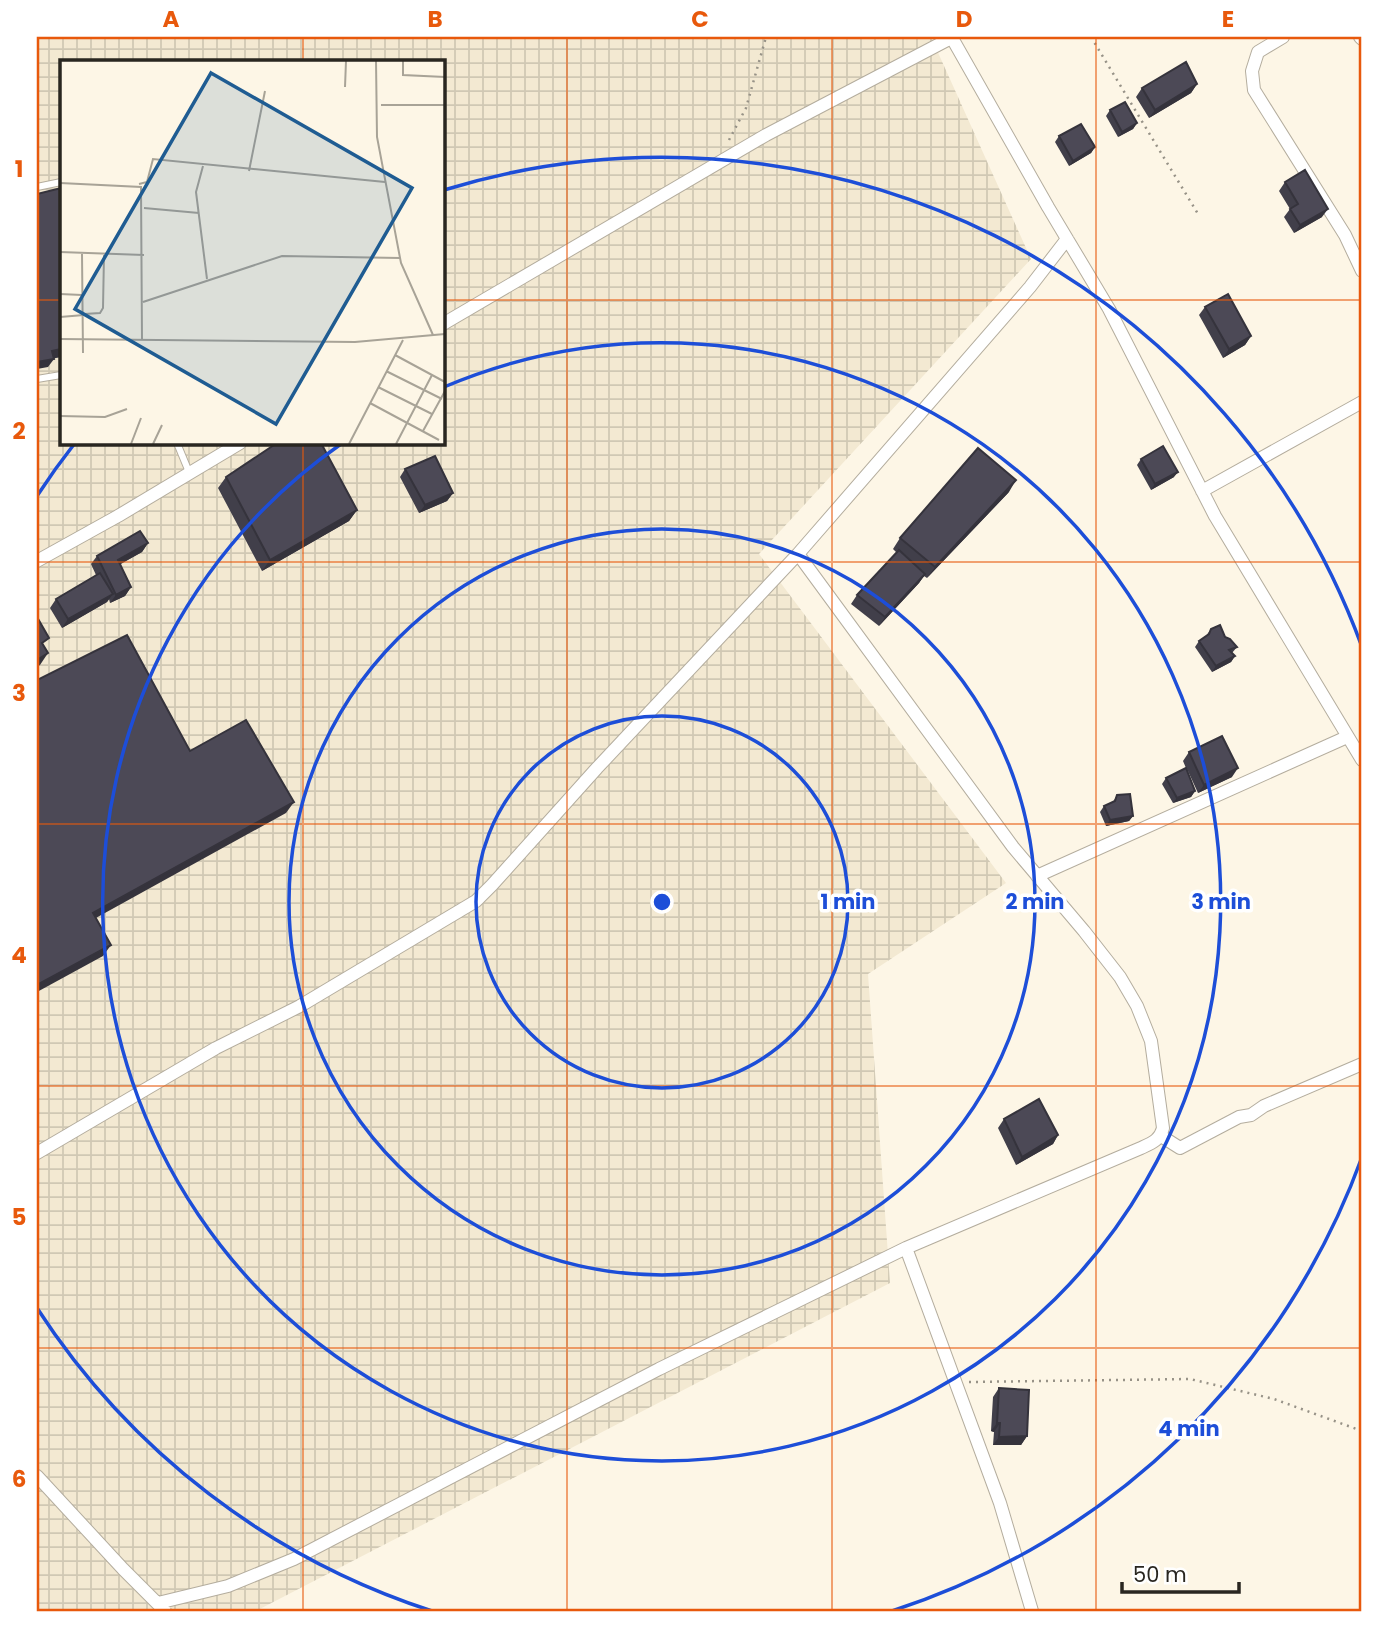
<svg xmlns="http://www.w3.org/2000/svg" width="1399" height="1648" font-family="Poppins,sans-serif">
<defs>
<pattern id="industrial-grid" width="8" height="8" patternUnits="userSpaceOnUse" patternTransform="scale(1.75)"><rect width="8" height="8" fill="#f3e9d2"/><path d="M0 4h8M4 0v8" fill="none" stroke="#d0c8b4"/></pattern>
</defs>
<rect width="100%" height="100%" fill="#fdf6e6"/>
<path fill="url(#industrial-grid)" fill-rule="evenodd" d="M37,37H931L1031,259L759,554L1006,883L868,974L890,1283L256,1611H37ZM61,61H443V443H61Z"/>
<g fill="none" stroke-linecap="round" stroke-linejoin="round">
<defs>
<path id="lane" d="M37,187L61,182
M37,379L61,375
M177,443L189,472"/>
<path id="street" d="M1283,37L1258,52L1252,71L1254,90L1345,235L1362,271
M1360,37L1362,39
M952,38L1048,207L1109,309L1215,516L1362,760
M443,324L766,135L953,37
M1202,491L1362,402
M37,561L118,516L240,443
M1037,876L1347,737
M1161,1136L1180,1148L1239,1117L1251,1115L1264,1106L1362,1064
M37,1153L216,1048L300,1006L476,901L492,885L597,768L798,554L1030,287L1067,239
M906,1248L1000,1503L1032,1611
M37,1476L123,1569L165,1611
M158,1603L228,1586L294,1559L659,1369L906,1248L1141,1148C1152,1143 1160,1140 1163,1128L1151,1041L1137,1006L1120,977L1084,931L1013,847L798,554"/>
</defs>
<use href="#lane" stroke="#b4ad9e" stroke-width="8"/>
<use href="#street" stroke="#b4ad9e" stroke-width="14"/>
<path stroke="#979287" stroke-width="2.5" stroke-dasharray="2 5" stroke-linecap="butt" d="M1091,37L1198,214
M729,140L746,108L766,37
M969,1382L1190,1379L1274,1399L1362,1431"/>
<use href="#lane" stroke="#fff" stroke-width="6"/>
<use href="#street" stroke="#fff" stroke-width="12"/>
</g>
<path fill="#413f4a" d="M1197,84L1191,93L1149,118L1136,97L1142,88Z
M1110,110L1137,123L1133,129L1118,137L1106,116Z
M1059,136L1095,147L1091,153L1069,166L1055,142Z
M1285,182L1322,217L1294,233L1284,217L1290,209L1279,191Z
M1205,307L1251,336L1245,345L1223,358L1199,315Z
M1141,459L1174,477L1151,490L1137,465Z
M405,469L453,493L447,501L419,513L400,477Z
M226,477L357,510L349,521L262,571L218,488Z
M1009,492L927,578L924,576L919,583L879,626L851,604L857,595L897,553L893,549L900,538Z
M148,543L142,552L120,564L131,587L125,596L110,603L109,599L107,602L62,628L50,608L56,599L96,575L91,564L97,556Z
M1211,629L1225,637L1237,647L1232,653L1235,656L1231,662L1212,672L1195,647L1199,641L1206,636Z
M1189,752L1232,777L1198,793L1187,769L1195,791L1191,797L1173,803L1162,784L1166,778L1186,768L1183,761Z
M1117,795L1133,816L1129,821L1106,826L1100,812L1104,806L1113,802Z
M1004,1119L1058,1135L1053,1144L1016,1165L998,1128Z
M999,1388L1027,1436L1021,1445H993L994,1432L991,1431L993,1397Z"/>
<path fill="#35333c" d="M1197,84L1191,93L1149,118L1155,110Z
M1137,123L1133,129L1118,137L1122,132Z
M1095,147L1091,153L1069,166L1073,161Z
M1328,209L1322,217L1294,233L1300,225Z
M1251,336L1245,345L1223,358L1229,349Z
M61,349V357L46,360L52,351Z
M54,359L48,367L37,369V362Z
M1178,472L1174,477L1151,490L1155,484Z
M1016,480L1009,492L927,578L935,567Z
M453,493L447,501L419,513L425,505Z
M357,510L349,521L262,571L270,560Z
M148,543L142,552L112,569L118,560Z
M925,574L919,583L879,626L885,617Z
M131,587L125,596L110,603L116,595Z
M113,594L107,602L62,628L68,619Z
M48,653L40,665L37,667V660Z
M1235,656L1231,662L1212,672L1216,666Z
M1238,768L1232,777L1198,793L1204,785Z
M1195,791L1191,797L1173,803L1177,798Z
M294,802L286,813L85,924L93,913Z
M1133,816L1129,821L1106,826L1110,820Z
M111,945L103,956L37,992V985Z
M1058,1135L1053,1144L1016,1165L1022,1157Z
M997,1423H1000L994,1432L991,1431Z
M1027,1436L1021,1445H993L999,1437Z"/>
<path fill="#4c4956" stroke="#35333c" stroke-width="2" d="M1186,62L1197,84L1155,110L1142,88Z
M1125,102L1137,123L1122,132L1110,110Z
M1081,124L1095,147L1073,161L1059,136Z
M1305,170L1328,209L1300,225L1290,209L1298,204L1285,182Z
M61,188V349L52,351L54,359L37,362V194Z
M1228,294L1251,336L1229,349L1205,307Z
M277,443H321L357,510L270,560L226,477Z
M1163,446L1178,472L1155,484L1141,459Z
M978,448L1016,480L935,567L900,538Z
M435,456L453,493L425,505L405,469Z
M140,531L148,543L118,560L131,587L116,595L97,556Z
M899,550L925,574L885,617L857,595Z
M100,573L113,594L68,619L56,599Z
M37,617L49,638L42,643L48,653L37,660Z
M1220,625L1225,637L1230,639L1237,647L1229,650L1235,656L1216,666L1199,641L1209,634L1211,629Z
M127,635L190,751L246,720L294,802L93,913L111,945L37,985V680Z
M1222,736L1238,768L1204,785L1189,752Z
M1186,768L1195,791L1177,798L1166,778Z
M1130,794L1133,816L1110,820L1104,806L1115,801L1117,795Z
M1039,1099L1058,1135L1022,1157L1004,1119Z
M999,1388L1029,1390L1027,1436L999,1437L1000,1423H997Z"/>
<path fill="none" stroke="#e8590c" stroke-width="2" stroke-opacity="0.55" d="M303,37V61M567,37V1611M832,37V1611M1096,37V1611M37,300H61M443,300H1362M303,443V1611M37,562H1362M37,824H1362M37,1086H1362M37,1348H1362"/>
<g fill="none" stroke="#1d4ed8" stroke-width="3.5">
<circle cx="662" cy="902" r="186"/>
<circle cx="662" cy="902" r="373"/>
<path d="M444 387A559 559 0 1 1 341 444"/>
<path d="M1362 1157A745 745 0 0 1 892 1611M432 1611A745 745 0 0 1 37 1308M37 496A745 745 0 0 1 75 443M444 190A745 745 0 0 1 1362 647"/>
</g>
<g transform="translate(60 60)">
<rect width="385" height="385" fill="#fdf6e6"/>
<path fill="none" stroke="#a8a397" stroke-width="2" d="M316,1L317,77L341,203L373,275M343,1V15L385,17M285,27L286,1M321,45H385M143,106L136,132L147,219M189,111L205,31M0,123L81,127L82,280M79,124L87,122L93,99L325,122M84,148L139,153M0,192L84,195M22,194L23,293M0,234L22,235M83,242L222,196L340,198M24,254L40,253L43,248L44,195M0,257L24,255M0,279L295,282L385,274M335,295L385,322M326,311L382,339M318,327L372,354M310,343L379,380M0,356L45,357L67,349M363,371L385,331M71,384L81,358M93,384L102,365M289,384L343,280M336,384L372,315"/>
<path fill="#1f5c92" fill-opacity="0.15" stroke="#1f5c92" stroke-width="3.5" d="M151,13L352,128L216,364L15,249Z"/>
<rect width="385" height="385" fill="none" stroke="#292620" stroke-width="3.5"/>
</g>
<circle cx="662" cy="902" r="10" fill="#1d4ed8" stroke="#fff" stroke-width="3.5"/>
<g font-size="21" text-anchor="middle" font-weight="bold" fill="#1d4ed8" stroke="#fff" stroke-width="7" stroke-linejoin="round" paint-order="stroke">
<text x="848" y="909">1 min</text>
<text x="1035" y="909">2 min</text>
<text x="1221" y="909">3 min</text>
<text x="1189" y="1436">4 min</text>
</g>
<rect width="1399" height="1648" fill="none" stroke="#ffffff" stroke-width="77"/>
<path d="M1122 1582v10h117v-10" fill="none" stroke="#292620" stroke-width="3.5"/>
<text x="1133" y="1582" font-size="21" fill="#292620" stroke="#ffffff" stroke-width="5" paint-order="stroke">50 m</text>
<rect x="38" y="38" width="1322" height="1572" fill="none" stroke="#e8590c" stroke-width="2.5"/>
<g font-size="23" text-anchor="middle" font-weight="bold" fill="#e8590c">
<text x="171" y="27">A</text>
<text x="435" y="27">B</text>
<text x="700" y="27">C</text>
<text x="964" y="27">D</text>
<text x="1228" y="27">E</text>
<text x="19" y="177">1</text>
<text x="19" y="439">2</text>
<text x="19" y="701">3</text>
<text x="19" y="963">4</text>
<text x="19" y="1225">5</text>
<text x="19" y="1487">6</text>
</g>
</svg>
